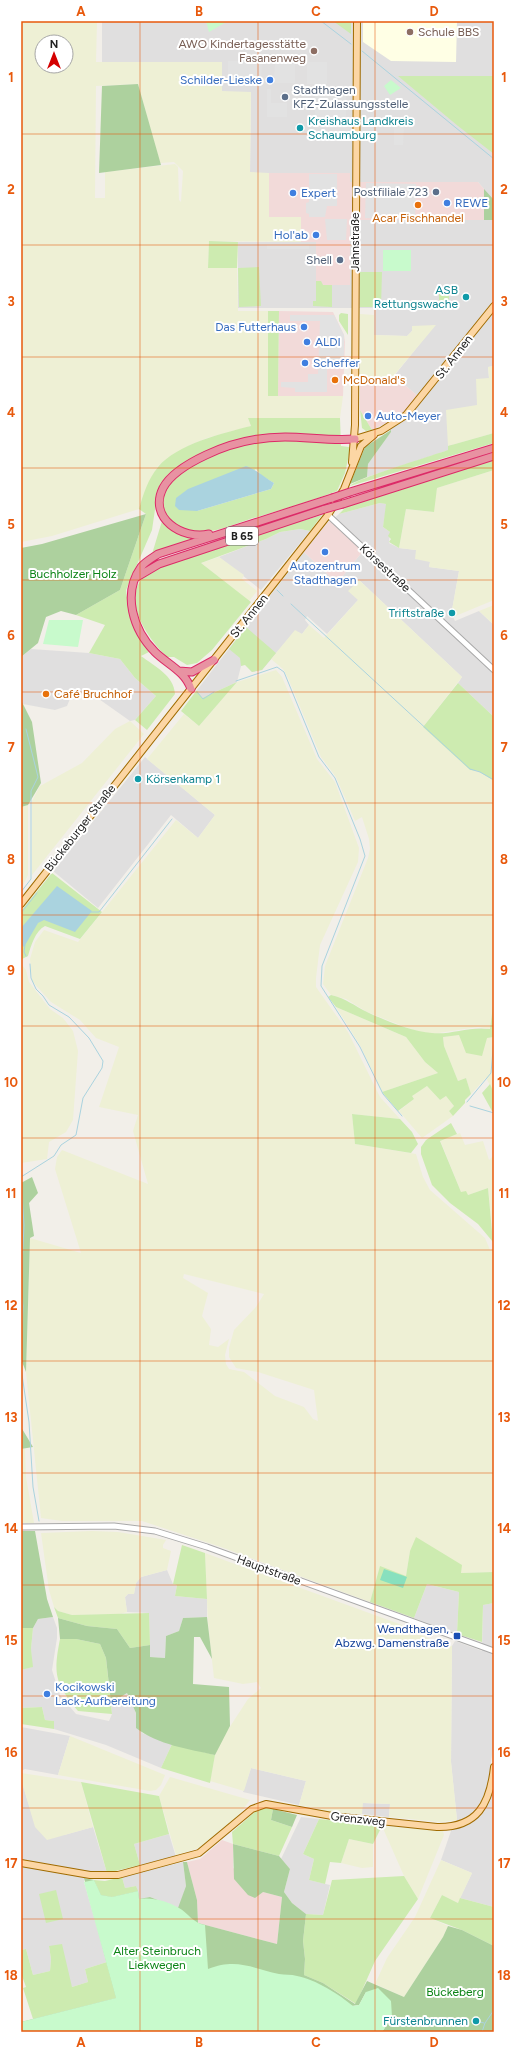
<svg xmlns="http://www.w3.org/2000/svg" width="515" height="2053" font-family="Figtree,sans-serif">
<rect width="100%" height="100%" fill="#f2efe9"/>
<path fill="#e0dfdf" d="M102,21H494V366L488,367L489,378L477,405L449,450L367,477L368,464L391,432L387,424L419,397L394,376L435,325L412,331L407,336L374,335V308H238V242H316L350,285V220H484V189L478,182H350V173H250L251,92H222V62H102Z
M380,503L387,504L383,527L390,532L389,543L399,548L416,550L430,562L429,567L459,571L452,610L454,611L453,617L455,621L479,611L494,625V717L458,683L462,677L359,580L358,600L327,634L307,616L305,620L309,625L302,634L295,631L262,670L252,672L245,664L241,666L237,682L202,698L197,690L304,552L337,583L363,551L331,521L339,514Z
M300,529L310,531L261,590L219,557L266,539L280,532Z
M31,649L89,653L120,659L135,678L156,696L135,720L130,721L89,692L85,697L74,689L67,706L55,710L23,704L21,700V657Z
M145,757L215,815L198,838L171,815L98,908L53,871Z
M167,1570L173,1584L177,1585L175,1596L207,1599V1617L183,1618L179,1631L166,1636L165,1658L150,1657L149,1613L127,1612L125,1597L128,1594H134L136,1583L141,1577Z
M427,1584L459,1592L457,1634L414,1618Z
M494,1603V1741L489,1776L494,1777V1907L460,1898L472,1873L441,1860L452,1828L457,1820L451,1762L452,1646L455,1641L482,1651L483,1605Z
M53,1617L57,1628V1638L52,1670L60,1695L76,1714L109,1721L112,1714L111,1703L127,1693L136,1713L142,1733L172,1744L161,1768L106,1745L54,1729V1721L45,1720L42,1707L21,1708V1670L32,1667L31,1649L33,1628L38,1619Z
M21,1727L70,1736L58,1775L25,1769L21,1771Z
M251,1768L306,1781L299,1805L243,1792Z
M21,1779L32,1815L64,1835L93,1827L107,1873L84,1872V1882L107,1962L85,1969L88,1982L72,1987L49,1946L51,1959L50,1971L33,1975L26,1949L21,1950Z
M362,1803L390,1804L389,1817L362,1814Z
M301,1817L319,1819L303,1854L314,1859L309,1880L330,1885L323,1915L306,1914L292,1903L284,1892L290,1869L281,1859Z
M169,1834L176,1857L140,1865L134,1844Z
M183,1862L186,1886L179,1908L150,1897L139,1899L136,1886L125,1888L122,1877Z"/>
<path fill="#f2dad9" d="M269,173H350V182H478L484,189V220H350V285H323L321,281H316V242H301V217H269Z
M279,311L333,312L344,335L345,342L343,396H278Z
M394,376L419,397L401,416L372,430L360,410V383L385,386Z
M331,521L363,551L337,583L304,552L328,522Z
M222,1840L233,1844V1868L263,1892L282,1897L277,1944L198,1923L197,1900L187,1862L200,1859Z"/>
<path fill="#ffffe5" d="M363,21H457L456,62L391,61L363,42Z"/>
<path fill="#eef0d5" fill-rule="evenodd" d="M21,21H97L96,62H222V91L251,92L250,172L269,173V217H301V242L209,241L208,268H237L238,311H268V396H343L340,418H248L251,426L207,438L186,447L158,466L147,486L139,509L52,536L21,542ZM42,42H66V66H42ZM138,84L160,163L174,162L183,171L181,202L179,200L178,167L175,164L105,172V198H95L96,86Z
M360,314L374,315V335L407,336L412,331V326L436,325L385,386L360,383Z
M494,366V433L448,446L446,410L477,405L476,379L489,378L488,367Z
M494,470V600L453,617L454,611L452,610L459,571L429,567L430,562L415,559L416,550L399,548L406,509L433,512L437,488Z
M219,557L244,575L242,579L257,591L249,601L201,563Z
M359,580L462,677L423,727L470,770L478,771L494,781V998L490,1029L478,1027L432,1034L413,1030L367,1012L346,999L331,995L323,984L325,966L368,858L370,849L369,839L362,817L355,821L336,777L321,757L288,678L283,669L271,659L295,630L302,634L309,625L324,638L358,600L348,591Z
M494,605V625L479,611Z
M276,670L282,677L317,759L335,782L359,848L358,862L320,945L316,978V987L348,1032L380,1097L400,1119L352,1114L355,1144L416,1154L423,1177L430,1190L485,1238L490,1250L494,1248V1572L461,1573L410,1551L406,1576L380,1567L370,1602L221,1547L142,1521H62L41,1518L26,1372L30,1238L81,1253L55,1169L57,1157L62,1150L148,1184L133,1131L138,1115L99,1107L119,1047L96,1038L80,1020L51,1002L32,981L30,959L35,942L44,930L78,942L176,820L198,838L215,815L147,759L184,714L199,726L237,682ZM184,1274L264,1294L256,1307L234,1330L229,1348V1357L236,1368L258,1372L314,1390L318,1421L313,1419L304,1407L275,1396L244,1372L229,1369L226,1364L225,1355L229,1339L218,1347L209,1345L211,1329L202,1316L208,1293L183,1278Z
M130,721L144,734L32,875V801L40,786L82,763L115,729Z
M28,805V875L21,889V807Z
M21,964L26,970L29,982L50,1009L63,1018L73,1031L78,1051L73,1120L66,1132L49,1142L47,1159L21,1163Z
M336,1007L406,1037L425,1062L438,1073L382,1092L361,1047Z
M459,1034L488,1038L494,1037V1093L486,1078L471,1094L466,1078L458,1081L444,1046L443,1037Z
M427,1086L440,1100L446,1096L454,1106L449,1111L453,1116L422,1138L399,1111L414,1099L411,1096Z
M460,1133L465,1145L483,1141L489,1160L494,1155V1247L488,1188L468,1195L461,1192L440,1140Z
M21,1449H25L26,1477L34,1523H21Z
M92,1531L118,1532L166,1540L163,1545V1548L171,1551L167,1570L141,1577L136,1583L134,1594H128L125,1597L127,1612L120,1614L72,1615L58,1611L54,1607L49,1590L41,1533Z
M205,1553L402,1625L437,1643L452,1646L451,1762L457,1820L441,1822L389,1817L390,1804L363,1803L362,1814L336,1813L299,1805L306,1781L251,1768L244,1791L210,1781L215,1755L220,1742L248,1699L261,1688L257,1682L243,1684L214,1678L208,1624Z
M70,1736L165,1775L161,1785L156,1790L150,1791L58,1775Z
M21,1773L81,1782L93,1827L47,1840L35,1827L21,1779Z
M170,1777L250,1800L238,1816L199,1848L176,1855L159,1796Z
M382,1826L443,1831L444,1835L418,1899L404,1876Z
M349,1839L373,1844V1867L362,1868L341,1863Z
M441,1860L472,1873L458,1903L442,1895L430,1918L448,1926L443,1937L404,1997L375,1984L387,1958L415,1917Z"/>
<path fill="#cdebb0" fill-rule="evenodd" d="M333,21H351V34Z
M398,76H494V154L458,126Z
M209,241L238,242L237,268H208Z
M259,267L261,306L239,307L238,268Z
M360,272H382L381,307H360Z
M316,281H321L323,285H332V307L313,306V301H316Z
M439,289H449V304H439Z
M268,311H279L278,396H268Z
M341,313L348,314V335L339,321V315Z
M360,410L372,430L366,431L362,428Z
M248,418H340L341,446L349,447L350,450L345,473L337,491C308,502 279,511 250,519C236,524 221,530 206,532C191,534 181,530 171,520C139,489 204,458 225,444L203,453L180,467L157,496L152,530L126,590L129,613L134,627L151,651L141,656C154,666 174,675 175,694L147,730L135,720L156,696L135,678L120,659L89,653L105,625L76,615L120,590L146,514L139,509C143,495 148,479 158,467C177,444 223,433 251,426ZM256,469L262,476L274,483L271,489L197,511Z
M494,433V443L350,486C355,479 434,455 448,450V446Z
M494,459V470L437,488L434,512L406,509L399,548L389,542L391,539L388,536L390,532L383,527L386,504L380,503L339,514L347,506Z
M322,515L310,531L300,529L280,532L266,539L201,563L251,602L212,650L197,663L187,665L174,657H167C150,641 123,604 141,580C156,560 291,525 322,515Z
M162,521L179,535L192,538V540L152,554Z
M246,627L276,653L262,670L252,672L245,665L241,666L240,658L229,649Z
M237,682L199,726L181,711L197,690L202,698Z
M458,683L494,717V781L478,771L470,770L423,727Z
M52,873L102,912L80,939L45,926C35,931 31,946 28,956L22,959L21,911Z
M331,995C347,999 353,1005 367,1012C384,1020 413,1032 432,1033C451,1035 469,1026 490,1029L494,998V1037L487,1038L482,1056L466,1053L459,1035L443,1037L444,1046L458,1081L466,1078L471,1094L465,1100V1103L453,1116L449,1111L454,1106L446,1096L440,1100L427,1086L412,1096L414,1099L398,1111L382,1092L438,1073L425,1062L406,1037L336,1007L328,997Z
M490,1084L494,1093V1111H492L482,1093Z
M352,1114L400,1119L412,1132L418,1144L411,1153L355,1144Z
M451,1123L457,1134L440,1141L461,1192L466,1191L468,1195L488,1188L493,1242L478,1224L450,1203L432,1185L421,1154V1147L426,1140Z
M416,1537L462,1565L461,1573L494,1572V1603L483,1605L482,1642L457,1634L459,1592L427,1584L414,1618L370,1602L380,1566L406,1576L410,1551Z
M182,1545L205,1553L207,1599L175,1596L177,1585L173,1584Z
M54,1607L58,1611L72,1615L149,1613L150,1645L130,1648L117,1629L87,1626L58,1618Z
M21,1628H33L31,1649L33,1667L21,1670Z
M60,1639H76L100,1644L106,1658L112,1714L78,1711C55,1683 53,1675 60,1639Z
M42,1707L45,1720L54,1721V1729L21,1724V1708Z
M172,1744L215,1755L210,1783L161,1768Z
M81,1782L159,1796L169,1834L134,1844L140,1865L107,1873Z
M266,1808L273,1809L271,1820L292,1827L279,1856L233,1844L232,1832L256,1811Z
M319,1819L382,1826L373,1844L349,1839L341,1863L330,1862L325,1884L309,1880L314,1859L303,1854Z
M404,1876L418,1899L375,1961L356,2004L323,1983L304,1975L305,1959L303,1941L306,1914L323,1915L332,1880Z
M122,1877L125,1888L136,1886L138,1891L112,1897L101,1895L94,1880L105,1881Z
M56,1890L63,1919L46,1923L39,1894Z
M442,1895L458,1903L460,1898L494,1907V1946L462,1930L430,1918Z
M62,1944L72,1987L88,1982L85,1969L107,1962L116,1998L33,2019L23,1988L26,1987L21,1973V1950L26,1949L33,1975L50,1971L51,1959L49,1946Z"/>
<path fill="#add19e" d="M138,84L161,165L99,173L102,86Z
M484,189L494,200V220H484Z
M391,430V432L368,464L367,477L350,484L365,447Z
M146,514L120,590L76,615L61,611L46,617L38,643L21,657V548L42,544Z
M21,700L32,722L41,783L28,805L21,807Z
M32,1177L38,1193L29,1203L34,1236L30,1238L26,1372L21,1359V1183Z
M21,1427L33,1447L21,1449Z
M21,1531H35L47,1599L53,1617L38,1619L33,1628H21Z
M207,1617L212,1659L200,1637H194L193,1684L229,1687L230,1726L215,1755C189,1749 158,1745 136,1728V1713L127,1693L111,1703L106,1658L100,1644L76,1639H60L58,1618L87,1626L117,1629L130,1648L150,1645V1657L165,1658L166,1636L179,1631L183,1618Z
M273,1809L297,1815L292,1827L271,1820Z
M233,1844L279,1856L290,1869L284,1892L292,1903L306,1914L303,1941L305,1959L304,1975L323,1983L355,2004L367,1981L404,1997L443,1937L448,1926L462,1930L494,1946V2032H382L392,2017L366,1992L359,2005L335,2008L136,2004L21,2032V2022L116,1998L84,1878L94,1880L101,1895L112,1897L138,1891L139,1899L150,1897L178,1908L186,1886L183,1862H187L197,1900L198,1923L277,1944L282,1897L263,1892L255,1898L248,1895L234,1879Z"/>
<path fill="#c8facc" d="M206,21H228L209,32Z
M391,80L401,88L390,95L384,86Z
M383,250H411V271H383Z
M49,620H83L78,647L43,644Z
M94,1880L101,1895L112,1897L138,1891L139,1899C152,1897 167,1901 179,1908C188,1913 193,1923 205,1925L208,1969C237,1958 251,1968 279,1974C285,1975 291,1974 297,1976C315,1979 340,1995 353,2006L359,2005L366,1992L378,1988L391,2001L392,2017L382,2032H21V2022L116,1998L84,1882Z"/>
<path fill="#88e0be" d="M384,1569L407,1577L403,1588L380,1580Z"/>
<path fill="#e2e2e2" d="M228,61H262L261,83H228Z
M275,62H295V83H274Z
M307,62H327V84H307Z
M267,89H271V103H287V117H267Z
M315,91H346V128H315Z
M394,126H404L403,145H394Z
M309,174H337V206H327L325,217H309V214L306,213V203L309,202Z
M366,183L416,184L415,219L365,218Z
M325,219H347L346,240H327Z
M267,245H309V249H267Z
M290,315H334L344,335V351L343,366H327V392H295V388L281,387V382H308V374H318L320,321H290Z"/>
<path fill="#aad3df" d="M246,466C257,470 264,477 274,483L271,489L197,511L179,510L175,506L176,498L188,489Z
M57,886L92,911L75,932L44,920L38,923L24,947L21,944V928Z"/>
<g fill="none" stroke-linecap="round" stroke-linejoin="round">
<path stroke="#aad3df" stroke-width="1" d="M321,21L351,44
M362,51L494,159
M277,590L283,596
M291,604L470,769L480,772L494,780
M236,681L277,667L284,672L319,757L335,778L360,839L365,856L322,966L321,986L360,1047L383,1094L402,1116
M197,692L203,699L214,692
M21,892L31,879V791L38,777L26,729
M90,912H99L172,819
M21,913L37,893
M25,945L24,952L26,956
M467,1102L491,1073L494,1039
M470,1106L494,1113
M21,1177L54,1156L61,1145L76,1135L83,1098L102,1068L103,1061L89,1038L69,1017L49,1005L43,996L36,989L31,978L30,964
M21,1287L24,1225L21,1178
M21,1294L23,1306L21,1343
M21,1368L29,1422L33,1487L39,1521
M476,2021L484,2023
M482,2032L485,2023L494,2010"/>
<defs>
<path id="minor" d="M328,515L494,670
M21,1527L114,1526L155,1531L207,1547L494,1651"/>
<path id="major" d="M355,439L381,431L406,415L494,306
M352,462L355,425L357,21
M21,904L328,515L344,489L361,446L374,435
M21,1863L90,1875H118L199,1853L252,1809L266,1804L332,1816L437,1827C478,1828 490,1803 494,1767"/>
<path id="highway" d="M350,492L494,448
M343,504L494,456
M209,534C182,540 148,518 163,488C171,473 191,462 206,455C231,443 257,437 285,437C308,437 331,441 355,439
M137,577L159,564L325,509
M179,671L192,672L214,660
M191,689C185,671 167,664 155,652C133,630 122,594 141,567C145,562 152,558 158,554L332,498"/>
</defs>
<use href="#minor" stroke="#a9a9a9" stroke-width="7"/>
<use href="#major" stroke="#a06b00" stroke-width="8"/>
<use href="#highway" stroke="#dc2a67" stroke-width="9"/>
<use href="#minor" stroke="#fff" stroke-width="5"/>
<use href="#major" stroke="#fcd6a4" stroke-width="6"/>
<use href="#highway" stroke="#e892a2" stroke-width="7"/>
<defs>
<path id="highway-bridge" d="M332,498L350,492
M325,509L343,504"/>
</defs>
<use href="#highway-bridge" stroke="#dc2a67" stroke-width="9" stroke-linecap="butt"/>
<use href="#highway-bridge" stroke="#e892a2" stroke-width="7"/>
</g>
<path fill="none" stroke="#e8590c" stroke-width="1" stroke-opacity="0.55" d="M140,21V2032M258,21V2032M375,21V2032M21,134H494M21,245H494M21,357H494M21,468H494M21,580H494M21,692H494M21,803H494M21,915H494M21,1026H494M21,1138H494M21,1250H494M21,1361H494M21,1473H494M21,1585H494M21,1696H494M21,1808H494M21,1919H494"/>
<g fill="#8d6e63" stroke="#fff" stroke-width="1.5">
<circle cx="410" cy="32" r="4"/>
<circle cx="314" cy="51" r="4"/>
</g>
<g fill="#3f7fe0" stroke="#fff" stroke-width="1.5">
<circle cx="270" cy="80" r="4"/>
<circle cx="293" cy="193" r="4"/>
<circle cx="447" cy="203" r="4"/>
<circle cx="316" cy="235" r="4"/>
<circle cx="304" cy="327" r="4"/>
<circle cx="307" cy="342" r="4"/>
<circle cx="305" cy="363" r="4"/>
<circle cx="368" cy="416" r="4"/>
<circle cx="325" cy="552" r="4"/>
<circle cx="47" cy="1694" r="4"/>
</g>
<g fill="#5c6f8a" stroke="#fff" stroke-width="1.5">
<circle cx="285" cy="97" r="4"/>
<circle cx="436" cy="192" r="4"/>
<circle cx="340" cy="260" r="4"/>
</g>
<g fill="#0f9aa8" stroke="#fff" stroke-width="1.5">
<circle cx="300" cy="128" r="4"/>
<circle cx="466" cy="297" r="4"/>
<circle cx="452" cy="613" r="4"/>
<circle cx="138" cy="779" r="4"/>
<circle cx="476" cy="2021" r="4"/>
</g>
<g fill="#e8710a" stroke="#fff" stroke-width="1.5">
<circle cx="418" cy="205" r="4"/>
<circle cx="335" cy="380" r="4"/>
<circle cx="46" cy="694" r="4"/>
</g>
<rect fill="#1a4fb4" stroke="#fff" stroke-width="1.5" x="453" y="1632" width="8" height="8" rx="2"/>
<g text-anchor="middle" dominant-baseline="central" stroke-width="4" stroke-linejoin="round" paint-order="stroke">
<rect fill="#fff" stroke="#646464" stroke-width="1" x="226" y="527" width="32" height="18" rx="3"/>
<g font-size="11" font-weight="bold" fill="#222">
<text x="242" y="536">B 65</text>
</g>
<g font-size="12" fill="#785e54" stroke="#fff" text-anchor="start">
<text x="418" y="32">Schule BBS</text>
<text x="306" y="44" text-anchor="end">AWO Kindertagesstätte<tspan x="306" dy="14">Fasanenweg</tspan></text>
</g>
<g font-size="12" fill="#366cbe" stroke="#fff" text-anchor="start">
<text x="262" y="80" text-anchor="end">Schilder-Lieske</text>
<text x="301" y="193">Expert</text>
<text x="455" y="203">REWE</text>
<text x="308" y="235" text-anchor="end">Hol'ab</text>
<text x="296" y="327" text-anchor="end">Das Futterhaus</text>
<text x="315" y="342">ALDI</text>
<text x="313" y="363">Scheffer</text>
<text x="376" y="416">Auto-Meyer</text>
<text x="325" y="566" text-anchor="middle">Autozentrum<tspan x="325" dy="14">Stadthagen</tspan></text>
<text x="55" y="1687">Kocikowski<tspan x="55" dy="14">Lack-Aufbereitung</tspan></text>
</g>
<g font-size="12" fill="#4e5e75" stroke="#fff" text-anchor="end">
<text x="293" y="90" text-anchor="start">Stadthagen<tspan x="293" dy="14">KFZ-Zulassungsstelle</tspan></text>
<text x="428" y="192">Postfiliale 723</text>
<text x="332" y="260">Shell</text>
</g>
<g font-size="12" fill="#0d838f" stroke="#fff" text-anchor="end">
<text x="308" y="121" text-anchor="start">Kreishaus Landkreis<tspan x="308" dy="14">Schaumburg</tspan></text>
<text x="458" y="290">ASB<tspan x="458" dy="14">Rettungswache</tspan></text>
<text x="444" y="613">Triftstraße</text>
<text x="146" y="779" text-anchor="start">Körsenkamp 1</text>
<text x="468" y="2021">Fürstenbrunnen</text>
</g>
<g font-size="12" fill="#c56008" stroke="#fff" text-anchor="start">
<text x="418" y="218" text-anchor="middle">Acar Fischhandel</text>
<text x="343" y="380">McDonald's</text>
<text x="54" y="694">Café Bruchhof</text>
</g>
<g font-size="12" fill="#222" stroke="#fff">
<text transform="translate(355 242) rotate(-90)">Jahnstraße</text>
<text transform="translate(454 357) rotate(-52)">St. Annen</text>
<text transform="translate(385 568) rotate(43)">Körsestraße</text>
<text transform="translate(249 616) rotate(-51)">St. Annen</text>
<text transform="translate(80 828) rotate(-52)">Bückeburger Straße</text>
<text transform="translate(269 1570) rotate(20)">Hauptstraße</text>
<text transform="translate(358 1819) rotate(6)">Grenzweg</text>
</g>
<g font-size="12" fill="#0c8416" stroke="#fff">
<text x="73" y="574">Buchholzer Holz</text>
<text x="157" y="1951">Alter Steinbruch<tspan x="157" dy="14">Liekwegen</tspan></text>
<text x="455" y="1992">Bückeberg</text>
</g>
<g font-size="12" fill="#164399" stroke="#fff" text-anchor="end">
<text x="449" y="1629">Wendthagen,<tspan x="449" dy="14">Abzwg. Damenstraße</tspan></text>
</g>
</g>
<rect width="515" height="2053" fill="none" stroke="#ffffff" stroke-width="44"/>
<g transform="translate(54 54)"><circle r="19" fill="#ffffff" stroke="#a7a7a7"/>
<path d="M0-3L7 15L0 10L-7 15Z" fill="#d40000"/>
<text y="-6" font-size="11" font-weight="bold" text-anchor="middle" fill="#222222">N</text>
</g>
<rect x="22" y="22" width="471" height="2009" fill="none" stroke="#e8590c" stroke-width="1.5"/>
<g font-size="13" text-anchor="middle" font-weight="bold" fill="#e8590c">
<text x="81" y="16">A</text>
<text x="199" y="16">B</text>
<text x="316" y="16">C</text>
<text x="434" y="16">D</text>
<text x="11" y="82">1</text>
<text x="504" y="82">1</text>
<text x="11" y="194">2</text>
<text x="504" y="194">2</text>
<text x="11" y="306">3</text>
<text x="504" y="306">3</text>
<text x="11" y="417">4</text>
<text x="504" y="417">4</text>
<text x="11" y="529">5</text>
<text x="504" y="529">5</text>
<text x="11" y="640">6</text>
<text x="504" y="640">6</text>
<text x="11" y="752">7</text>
<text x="504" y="752">7</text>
<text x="11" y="864">8</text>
<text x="504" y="864">8</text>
<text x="11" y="975">9</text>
<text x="504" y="975">9</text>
<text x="11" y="1087">10</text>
<text x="504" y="1087">10</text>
<text x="11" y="1198">11</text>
<text x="504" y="1198">11</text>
<text x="11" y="1310">12</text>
<text x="504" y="1310">12</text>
<text x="11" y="1422">13</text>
<text x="504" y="1422">13</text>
<text x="11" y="1533">14</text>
<text x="504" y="1533">14</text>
<text x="11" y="1645">15</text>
<text x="504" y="1645">15</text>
<text x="11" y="1757">16</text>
<text x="504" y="1757">16</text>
<text x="11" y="1868">17</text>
<text x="504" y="1868">17</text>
<text x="11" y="1980">18</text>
<text x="504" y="1980">18</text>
<text x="81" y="2047">A</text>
<text x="199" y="2047">B</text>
<text x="316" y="2047">C</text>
<text x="434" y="2047">D</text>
</g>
</svg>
